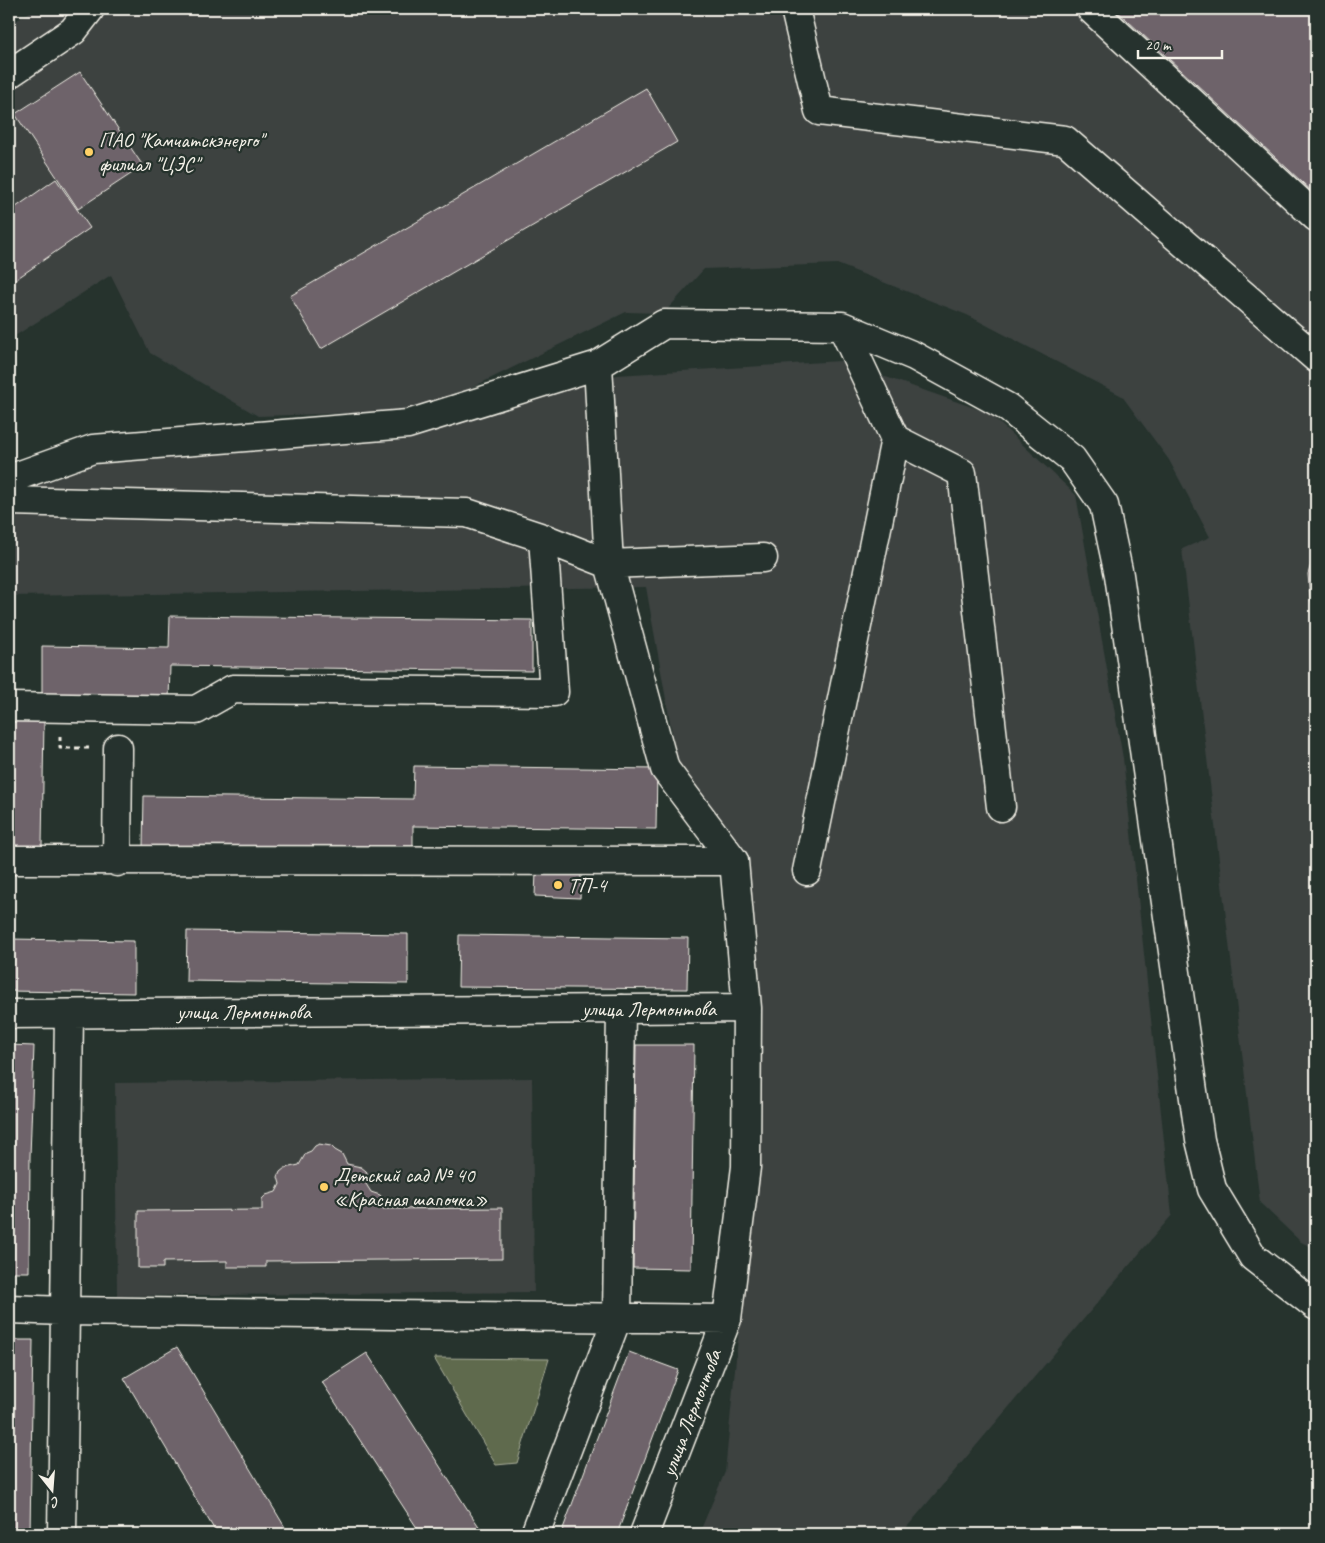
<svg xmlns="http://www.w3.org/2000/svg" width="1325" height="1543" font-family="Caveat,sans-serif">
<rect width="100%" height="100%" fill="#26332d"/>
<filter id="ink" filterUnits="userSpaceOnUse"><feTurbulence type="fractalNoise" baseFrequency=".02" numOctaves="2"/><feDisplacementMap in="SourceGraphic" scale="10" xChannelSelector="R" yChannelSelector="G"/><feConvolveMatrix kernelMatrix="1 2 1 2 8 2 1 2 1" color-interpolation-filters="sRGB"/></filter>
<g filter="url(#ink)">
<path fill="#3c4240" d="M35,9H1316V1249L1301,1242L1260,1203L1182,549L1210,537L1169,460L1122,396L967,315L837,264L704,269L664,313L626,312L424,411L258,416L150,353L111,275L10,339L9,25Z
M840,361L989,413L1076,495L1123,758L1172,1215L901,1534H699L725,1472L759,1122L735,838L680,778L646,587L9,596V488L92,457L408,438L617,375Z
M532,1078L534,1292L117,1296L115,1083Z"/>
<path fill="#5f6b4d" stroke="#aaae9a" d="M434,1358L549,1359L517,1463L496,1465Z"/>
<path fill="#6e646b" stroke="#f4f1e8" d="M1115,9H1316V195Z
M80,72L143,166L78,209L15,114Z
M646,88L677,142L321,349L290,296Z
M56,179L90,228L9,284V212Z
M1316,547V614L1310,598L1308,574Z
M170,616L532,620V671L170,666L169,700L42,699V646L169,648Z
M9,721H44L42,846H9Z
M414,766L657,769L656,829L413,826V850L143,847L144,796L413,799Z
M536,872L581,874L580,898L535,896Z
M187,931L408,934V984L186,981Z
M459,935L688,938L687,989L458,987Z
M9,939L134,941V993L9,991Z
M9,1045L34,1046L30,1156L29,1272H9Z
M636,1045H694L691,1269L633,1268Z
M319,1144L331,1146L335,1150L342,1154L347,1164L361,1167L366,1171L368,1177L366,1184L371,1192L380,1195L384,1199L383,1209L502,1208V1259L266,1261V1267H227V1261L163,1262V1268H138V1211L262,1210V1199L266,1195L276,1192L280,1184L278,1177L280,1172L285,1168L299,1165L306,1153L311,1151L315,1146Z
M9,1340H33L30,1534H9Z
M177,1347L289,1534H217L124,1378Z
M629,1352L678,1370L617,1534H561Z
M367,1353L468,1510L484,1534H421L322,1382Z"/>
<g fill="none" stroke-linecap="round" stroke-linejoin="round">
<defs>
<path id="minor" d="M795,9L819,111L1065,140L1316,358
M1091,9L1316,217
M9,74L73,31L90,9
M842,326L895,439L962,473L1001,807
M598,365L609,564L763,558
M9,479L93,449L408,424L598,365L664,324L842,326L914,356L1007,407L1072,459L1104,505L1119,575L1200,1140L1212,1189L1253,1257L1316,1306
M9,501L467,513L543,538L609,564L665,769L734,861
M9,707L196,710L233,689L554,692L543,538
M9,860L734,861L747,1008L746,1167L727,1319L644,1534
M117,862L118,748
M807,871L895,439
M9,1014L747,1008
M9,1309L65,1311L727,1319
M62,1534L69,1014
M535,1534L617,1318L621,1009"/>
</defs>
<use href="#minor" stroke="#f4f1e8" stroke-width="31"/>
<path stroke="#f4f1e8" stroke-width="3" stroke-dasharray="5 4" stroke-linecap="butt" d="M60,736V748H90"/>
<use href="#minor" stroke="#26332d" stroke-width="28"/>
</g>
</g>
<g fill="#ffd166" stroke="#26332d" stroke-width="2">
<circle cx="89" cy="152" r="5"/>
<circle cx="558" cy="885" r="5"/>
<circle cx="324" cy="1187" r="5"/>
</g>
<g text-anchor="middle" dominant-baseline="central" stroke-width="4.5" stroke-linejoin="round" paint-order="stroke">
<g font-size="21" fill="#f4f1e8" stroke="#26332d" text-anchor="start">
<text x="99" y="140">ПАО "Камчатскэнерго"<tspan x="99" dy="24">филиал "ЦЭС"</tspan></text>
<text x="568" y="885">ТП-4</text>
<text x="334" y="1175">Детский сад № 40<tspan x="334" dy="24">«Красная шапочка»</tspan></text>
</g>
<g font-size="21" fill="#f4f1e8" stroke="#26332d">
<text x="649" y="1009">улица Лермонтова</text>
<text x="244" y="1012">улица Лермонтова</text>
<text transform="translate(691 1413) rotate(-69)">улица Лермонтова</text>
</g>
</g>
<rect width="1325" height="1543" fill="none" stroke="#26332d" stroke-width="30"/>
<rect x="15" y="15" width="1295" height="1513" fill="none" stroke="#f4f1e8" stroke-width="2" filter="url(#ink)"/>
<g transform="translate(52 1490) rotate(163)" stroke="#26332d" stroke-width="4" paint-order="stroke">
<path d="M0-4L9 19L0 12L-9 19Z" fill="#f4f1e8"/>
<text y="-8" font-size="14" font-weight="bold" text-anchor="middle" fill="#f4f1e8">С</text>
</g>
<path d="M1138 50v8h84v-8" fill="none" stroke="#f4f1e8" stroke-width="2.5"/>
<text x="1145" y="50" font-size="15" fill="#f4f1e8" stroke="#26332d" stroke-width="4" paint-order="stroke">20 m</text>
</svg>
